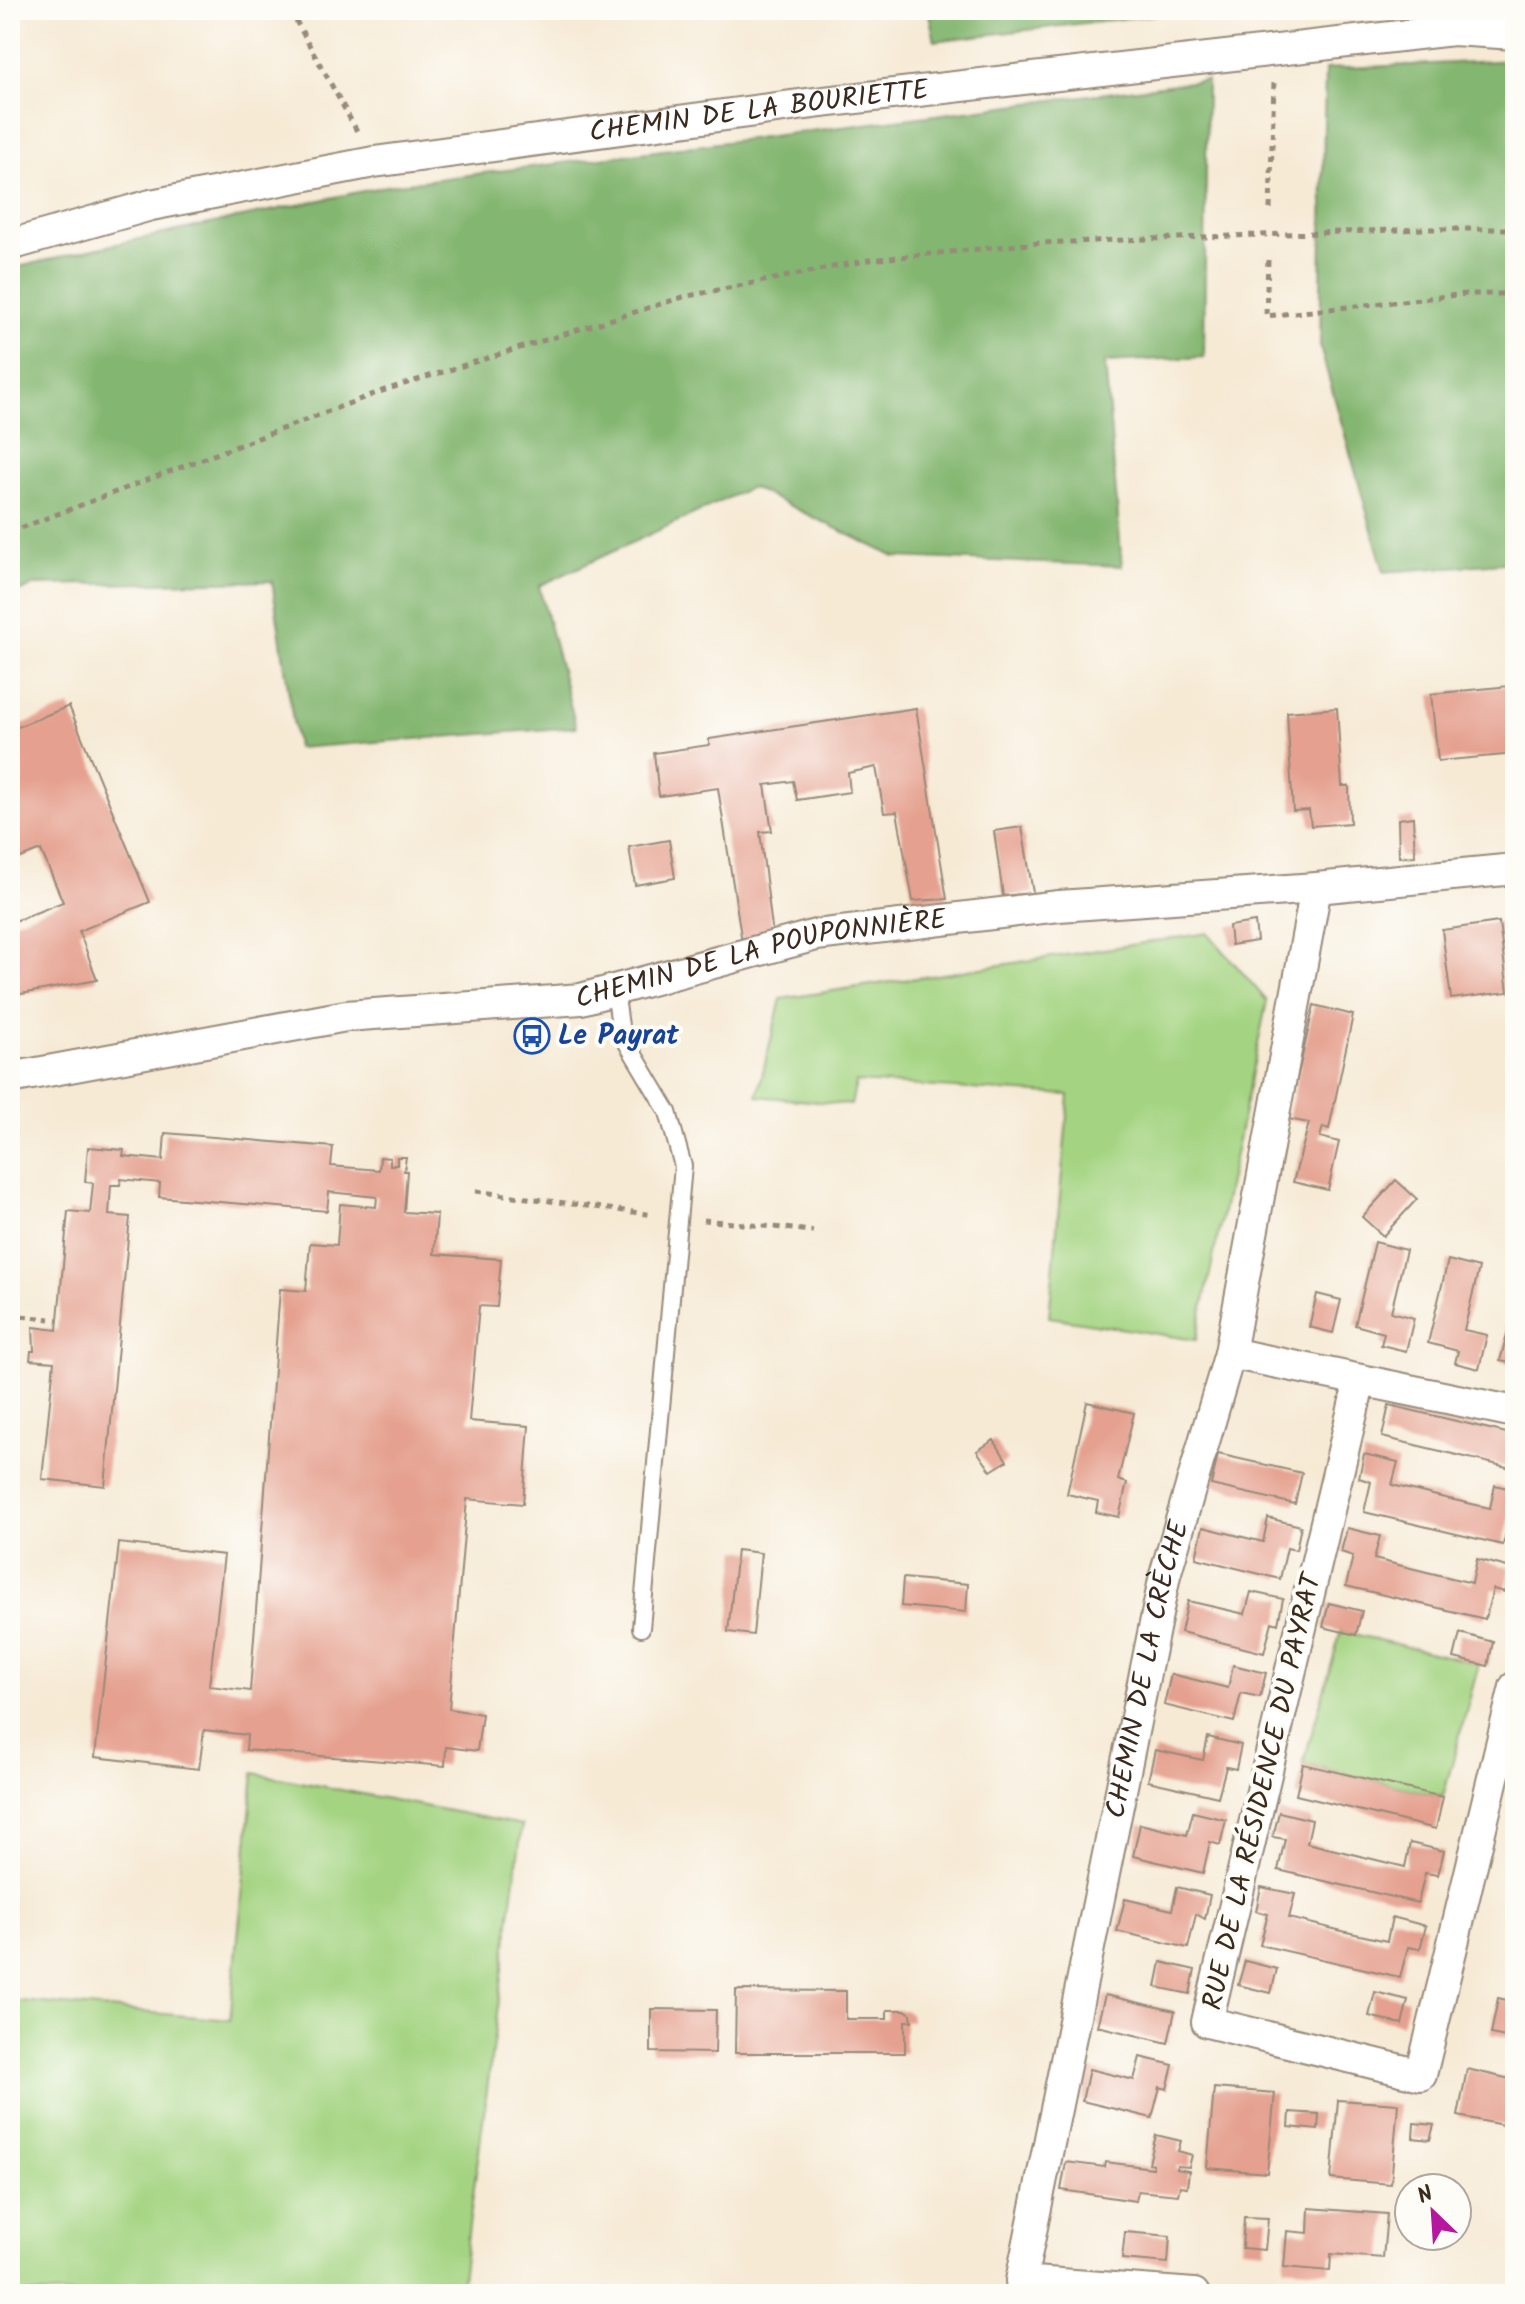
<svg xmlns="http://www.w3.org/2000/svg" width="1525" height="2304" font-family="Kalam,sans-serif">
<rect width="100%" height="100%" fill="#fdfcf7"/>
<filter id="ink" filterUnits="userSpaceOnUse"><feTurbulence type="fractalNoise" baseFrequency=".0125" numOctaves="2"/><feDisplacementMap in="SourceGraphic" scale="16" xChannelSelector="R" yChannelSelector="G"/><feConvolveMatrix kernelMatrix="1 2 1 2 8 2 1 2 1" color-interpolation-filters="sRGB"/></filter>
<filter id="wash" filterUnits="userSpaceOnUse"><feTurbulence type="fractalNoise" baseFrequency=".006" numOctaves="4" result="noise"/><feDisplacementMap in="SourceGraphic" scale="32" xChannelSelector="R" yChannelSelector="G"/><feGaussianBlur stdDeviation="1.8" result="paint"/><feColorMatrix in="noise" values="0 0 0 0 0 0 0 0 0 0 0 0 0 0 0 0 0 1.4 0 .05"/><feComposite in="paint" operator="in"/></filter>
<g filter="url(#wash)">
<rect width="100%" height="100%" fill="#f6ead5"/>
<path fill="#a4d482" stroke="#707f50" stroke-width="2" d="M1208,933L1267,1001L1196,1340L1049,1317L1069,1095L856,1082L851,1105L757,1096L781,999Z
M1341,1631L1479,1664L1443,1797L1303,1764Z
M254,1773L522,1825L460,2294H10V2000L230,2020Z"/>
<path fill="#83b670" stroke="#5f7047" stroke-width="2" d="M928,10H1194L935,41Z
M1515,60V562L1384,572L1320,347L1325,69Z
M1207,80L1204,357L1105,362L1122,566L895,557L751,487L539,586L576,727L297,748L272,581L36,585L10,595V269L93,249L391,185Z"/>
<g id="blocks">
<path fill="#e5a08f" d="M1509,686L1515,754L1438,761L1431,694Z
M69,706L150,902L79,931L97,980L10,996V923L63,902L41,850L10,862V730Z
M916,708L947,899L913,901L897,812L884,813L876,767L848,773L850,792L797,800L793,781L765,785L772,831L760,832L773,936L742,942L718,788L659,796L654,753L709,745V739Z
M1337,708L1342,786H1349L1350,823L1311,826L1309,810L1293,811L1287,712Z
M1413,817L1415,856L1399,857L1398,819Z
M1022,827L1033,893L1003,896L994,831Z
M669,840L675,878L635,885L629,847Z
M1255,922L1257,941L1231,945L1229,926Z
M1499,922L1508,992L1451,999L1442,930Z
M1314,1005L1353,1015L1329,1129L1323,1127L1320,1137L1339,1142L1328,1190L1293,1182L1309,1123L1288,1119Z
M165,1133L333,1147L331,1166L379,1170L380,1157L390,1158V1165H397V1157H406L404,1171H407L404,1212L437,1214L434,1254L501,1259L497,1307L479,1306L469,1421L529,1426L523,1504L467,1499L449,1709L482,1714L477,1751L446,1747L445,1766L246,1750L247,1735L204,1730L199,1769L95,1757L119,1543L224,1555L209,1686L250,1691L280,1289L306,1291L310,1243L337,1245L340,1204L376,1207L377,1197L329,1192L327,1211L159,1197L160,1183L121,1179L120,1185H111L109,1215L130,1217L105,1486L42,1479L54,1362L30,1360L31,1351H34L33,1327L57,1330L68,1211L90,1213L93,1183L85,1182L88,1147L124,1150L123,1156L163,1160Z
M1396,1180L1417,1199L1383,1236L1362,1217Z
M1375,1242L1406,1250L1391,1312L1414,1318L1406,1351L1381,1345L1384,1333L1355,1325Z
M1448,1260L1479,1268L1464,1330L1487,1335L1479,1369L1455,1363L1458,1351L1428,1343Z
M1317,1294L1341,1300L1333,1333L1309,1327Z
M1514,1307H1515V1364L1500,1361Z
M1087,1402L1134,1413L1118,1480L1127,1483L1119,1517L1096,1512L1098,1501L1067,1494Z
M1389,1405L1515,1435V1469L1382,1437Z
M994,1440L1007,1461L991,1471L977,1451Z
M1218,1454L1302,1473L1295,1504L1211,1485Z
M1364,1454L1398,1462L1392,1485L1445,1498L1490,1508L1495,1485L1515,1490V1516L1511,1514L1503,1545L1364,1512L1371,1482L1359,1478Z
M1268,1518L1301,1526L1296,1550L1287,1548L1280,1579L1196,1558L1203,1527L1263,1542Z
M1347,1528L1380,1536L1374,1559L1427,1572L1472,1583L1477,1559L1511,1568L1505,1592L1493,1589L1485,1619L1346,1586L1353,1556L1341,1552Z
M737,1550L761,1553L753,1635L728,1632Z
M903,1578L968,1584L966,1612L901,1606Z
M1251,1592L1283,1599L1278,1624L1272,1622L1264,1653L1181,1632L1188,1601L1245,1614Z
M1329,1603L1362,1611L1356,1635L1323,1627Z
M1460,1633L1493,1642L1488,1666L1454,1658Z
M1233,1665L1266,1673L1260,1697L1241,1693L1234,1722L1164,1705L1171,1674L1228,1688Z
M1208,1737L1241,1745L1236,1769L1226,1767L1218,1797L1148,1781L1155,1750L1203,1760Z
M1303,1764L1443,1797L1436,1829L1296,1795Z
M1193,1812L1226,1820L1220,1845L1210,1842L1203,1873L1133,1856L1140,1824L1187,1835Z
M1279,1812L1312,1820L1307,1843L1405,1867L1410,1843L1444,1851L1438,1875L1425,1873L1418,1903L1278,1870L1285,1839L1273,1837Z
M1177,1887L1210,1895L1205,1919L1196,1914L1188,1948L1117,1931L1125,1899L1172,1910Z
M1261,1887L1295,1894L1289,1918L1342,1931L1387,1941L1392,1917L1426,1926L1420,1949L1408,1947L1400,1977L1260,1945L1268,1914L1256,1911Z
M1245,1961L1277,1969L1271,1993L1238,1985Z
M1161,1962L1195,1970L1190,1994L1156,1987Z
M736,1990L846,1991V2019H887V2010H905L911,2014L912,2021H905V2053H735Z
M1375,1992L1408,2000L1402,2024L1369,2016Z
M1105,1995L1175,2011L1168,2043L1097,2026Z
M1498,1998L1515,2002V2039L1491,2034Z
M651,2009L716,2010L715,2053L651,2052Z
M1140,2057L1173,2065L1167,2089L1160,2087L1152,2118L1082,2101L1089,2069L1134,2080Z
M1467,2069L1515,2080V2094L1508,2126L1458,2116Z
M1214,2088L1275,2093L1267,2173L1207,2168Z
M1338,2100L1398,2104L1391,2184L1331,2179Z
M1290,2112L1319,2114L1318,2130L1289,2127Z
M1414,2123L1434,2125L1430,2140L1413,2138Z
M1156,2135L1181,2141L1178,2151L1192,2155L1189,2167L1177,2166L1176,2169L1189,2171L1187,2187L1180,2186L1178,2195L1138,2191L1136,2201L1061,2190L1066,2162L1104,2167L1105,2162L1153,2168V2164L1149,2163Z
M1309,2208L1387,2214L1383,2258L1331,2254L1330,2271L1284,2267L1287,2231L1308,2233Z
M1244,2217L1268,2218L1265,2250L1242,2248Z
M1125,2232L1170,2236L1168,2263L1122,2259Z"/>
</g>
</g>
<g filter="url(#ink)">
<use href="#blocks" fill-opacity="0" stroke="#988a7a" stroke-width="2"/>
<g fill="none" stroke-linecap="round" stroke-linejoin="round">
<defs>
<path id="service" d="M615,990L621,1033L668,1112L683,1166L641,1628"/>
<g id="minor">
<path id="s1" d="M10,245L151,205L374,162L814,103L1453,30L1515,34"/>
<path id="s2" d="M10,1078L346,1016L581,999L816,935L1059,906L1316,888L1515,869"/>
<path d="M1230,1353L1515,1412"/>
<path d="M1360,1380L1207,2022L1421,2075L1515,1687"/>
<path id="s3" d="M1194,2294L1021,2281L1165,1575L1230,1353L1316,888"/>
</g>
</defs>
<use href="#service" stroke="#988a7a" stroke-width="20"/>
<use href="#minor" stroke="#988a7a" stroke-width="34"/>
<path stroke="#988a7a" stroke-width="5" stroke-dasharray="6 6" stroke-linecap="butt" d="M290,10L358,133
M1270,209L1274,82
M1268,260L1266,316L1466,294H1515
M10,532L382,391L683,297L869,260L1039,243L1424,229H1515
M476,1191L654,1215
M703,1220L813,1231
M10,1315L50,1319"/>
<use href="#service" stroke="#fff" stroke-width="16"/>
<use href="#minor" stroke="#fff" stroke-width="30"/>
</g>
</g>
<defs>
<symbol id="bus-ring" viewBox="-11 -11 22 22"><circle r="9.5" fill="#fdfcf7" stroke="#1a4fb4" stroke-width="1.5"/><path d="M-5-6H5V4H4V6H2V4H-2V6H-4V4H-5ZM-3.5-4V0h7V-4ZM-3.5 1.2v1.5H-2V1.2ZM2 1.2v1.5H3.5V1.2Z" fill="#1a4fb4"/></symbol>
</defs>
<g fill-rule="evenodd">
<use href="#bus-ring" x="512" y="1016" width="40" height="40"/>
</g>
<g text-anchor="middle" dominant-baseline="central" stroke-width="8" stroke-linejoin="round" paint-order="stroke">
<g font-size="28" fill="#3b2a1e" stroke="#fdfcf7">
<text stroke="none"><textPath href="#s1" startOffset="762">CHEMIN DE LA BOURIETTE</textPath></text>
<text stroke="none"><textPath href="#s2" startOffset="762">CHEMIN DE LA POUPONNIÈRE</textPath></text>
<text stroke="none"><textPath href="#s3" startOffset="798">CHEMIN DE LA CRÈCHE</textPath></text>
<text transform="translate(1263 1792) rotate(-77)">RUE DE LA RÉSIDENCE DU PAYRAT</text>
</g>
<g font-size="28" font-weight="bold" fill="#164399" stroke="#fdfcf7" text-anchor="start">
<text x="558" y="1036">Le Payrat</text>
</g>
</g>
<rect width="1525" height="2304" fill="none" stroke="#fdfcf7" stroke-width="40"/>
<g transform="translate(1433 2212) rotate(335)"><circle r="38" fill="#fdfcf7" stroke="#afa8a0" stroke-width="2"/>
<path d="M0-6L14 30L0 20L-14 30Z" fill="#b5179e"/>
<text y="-12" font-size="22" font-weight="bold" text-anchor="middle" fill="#3b2a1e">N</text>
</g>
</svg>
